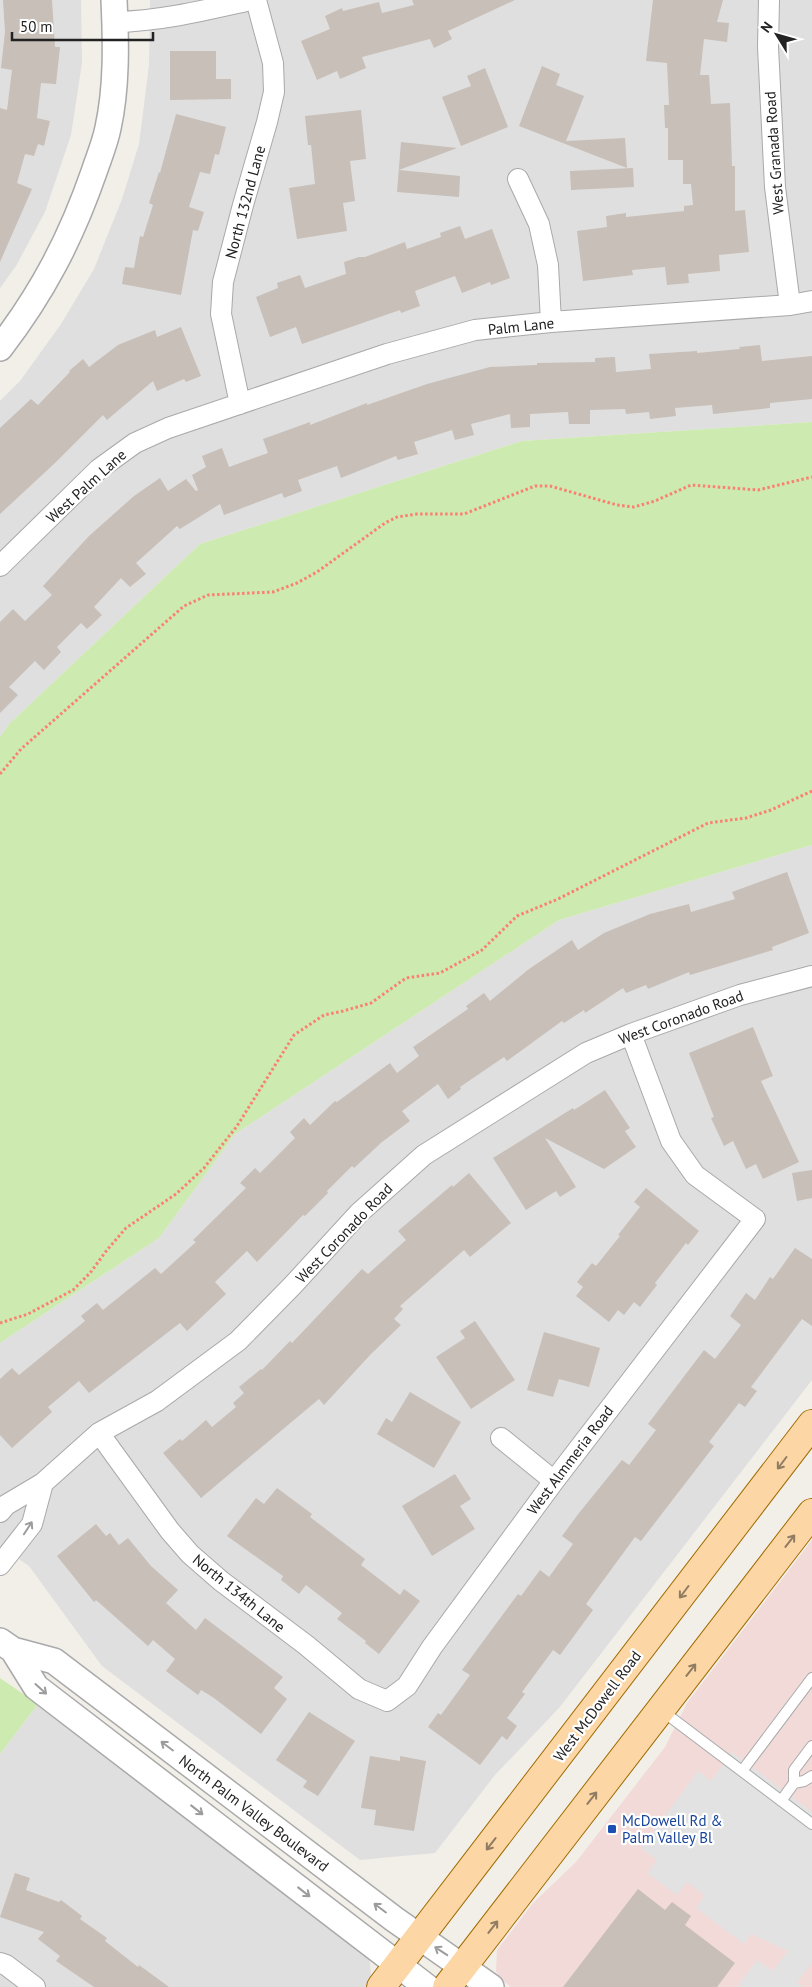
<svg xmlns="http://www.w3.org/2000/svg" width="812" height="1987" font-family="'PT Sans',sans-serif">
<rect width="100%" height="100%" fill="#f2efe9"/>
<path fill="#e0dfdf" d="M0,0H81L82,63L71,135L45,212L16,266L0,288Z
M150,0H812V422L522,441L200,544L9,724L0,737V401L20,381L61,324L94,269L122,199L139,144L149,65Z
M812,845V1380L559,1708L495,1775L435,1853L360,1860L102,1666L29,1566L0,1546V1343L159,1238L235,1134L559,920Z
M38,1704L369,1956L371,1974L366,1987H0V1754Z"/>
<path fill="#f2dad9" d="M812,1540V1987H511L501,1979L496,1971L497,1950L533,1903L576,1862L665,1747L687,1703Z"/>
<path fill="#cdebb0" d="M812,422V845L559,920L235,1134L159,1238L0,1343V737L9,724L200,544L522,441Z
M0,1678L38,1704L0,1754Z"/>
<path fill="#e2e2e2" d="M732,1752L812,1812V1963L797,1982L803,1987H737L757,1960L773,1971L788,1951L751,1934L744,1944L696,1908L705,1896L687,1882L677,1895L647,1873L657,1860L641,1848L698,1771L711,1781Z"/>
<path fill="#c7bfb8" d="M3,0H52L55,47H60L56,84L41,83L37,118L50,121L44,146L38,144L34,156L25,154L17,183L32,189L0,262V108L7,110L12,70L1,68L5,32Z
M412,0H515L448,31L452,39L434,48L430,39L362,57L366,68L340,79L337,71L317,80L301,41L330,29L325,16L342,8L343,11L379,2L382,13L414,5Z
M653,0H723L717,22L729,23L727,42L704,39L700,75H709L711,104L730,103L732,166H735V211L745,210L749,252L719,255L720,271L688,274L689,283L667,285L665,267L632,270L633,275L583,281L577,231L607,227L606,216L626,213V217L684,211V206L693,205L691,184H683V160H668V128H665L664,105H669L667,63L646,61Z
M170,51H216V79H231V99L170,100Z
M542,66L560,74L556,85L584,96L566,141L625,138L627,168L519,126Z
M485,68L508,127L461,146L442,97L471,86L467,76Z
M361,110L366,159L350,161L355,201L343,203L347,231L297,239L289,188L315,184L311,145H308L305,116Z
M176,114L226,127L219,155L215,154L210,174L200,172L189,207L204,212L198,231L193,230L181,295L122,284L125,267L134,268L140,236L143,237L153,205L149,203L159,172L160,173Z
M401,142L457,148L399,170L460,176L459,197L397,192Z
M633,168L634,187L571,190L570,171Z
M460,226L465,239L492,229L510,278L491,285L490,282L462,293L455,276L415,291L420,306L401,313L400,310L302,344L296,327L270,337L256,297L278,288L277,283L300,275L305,288L346,274L344,262L359,257H365L405,242L407,249L441,237L440,233Z
M181,327L201,376L186,382L184,379L157,391L153,381L107,420L103,415L55,463L0,514V428L31,399L38,405L70,372L69,371L83,359L89,367L118,345L155,330L157,337Z
M760,345L762,361L812,356V399L770,403V408L713,414L712,405L675,408L676,416L650,419L649,412L626,414L625,409L590,410V424H569L568,412L530,414V427L511,428L510,414L471,424L474,435L455,440L452,430L414,442L418,454L398,460L396,456L341,478L337,466L298,480L302,491L284,498L282,493L224,515L220,504L180,529L177,526L136,563L146,574L130,587L121,578L94,607L102,615L87,629L81,623L57,647L61,652L44,670L35,661L9,687L18,695L0,713V622L13,609L25,621L52,595L43,586L89,536L134,496L160,478L168,491L186,479L196,491L198,490L192,475L206,467L202,456L222,448L229,467L268,453L263,439L310,422V425L367,403V405L427,384L490,367L537,365V363L595,362V358L615,357L616,372L651,369L649,354L697,351V353L740,349L739,347Z
M787,872L809,933L772,947L773,950L690,975L689,972L648,989L646,985L626,993L623,988L585,1013L584,1010L564,1023L562,1021L507,1061L504,1057L460,1087L461,1089L448,1099L438,1084L402,1111L410,1121L382,1142L354,1168L352,1166L327,1191L328,1193L305,1216L303,1215L257,1262L247,1251L215,1282L226,1294L187,1331L180,1323L89,1393L79,1381L48,1407L52,1412L12,1448L0,1435V1379L12,1368L19,1375L85,1321L81,1316L97,1303L103,1310L155,1268L161,1274L196,1242L193,1240L246,1188L240,1183L255,1168L260,1173L295,1138L290,1132L304,1118L310,1125L335,1101L337,1102L390,1063L397,1073L419,1056L413,1047L468,1009L466,1006L484,993L490,1001L529,969L572,940L578,950L604,933L650,914L689,904L691,912L735,899L732,892Z
M753,1027L773,1076L761,1081L799,1162L763,1179L756,1164L746,1169L733,1141L724,1146L711,1118L714,1117L689,1053Z
M605,1090L630,1128L625,1131L636,1147L604,1169L545,1138L576,1187L560,1197L556,1191L526,1210L493,1158L573,1108L574,1110Z
M812,1170V1198L797,1201L792,1173Z
M469,1173L511,1223L470,1257L464,1250L400,1306L403,1309L394,1319L401,1325L371,1354L324,1405L319,1399L201,1498L163,1453L180,1439L182,1441L206,1420L212,1427L236,1407L233,1403L244,1393L239,1387L261,1369L262,1370L290,1341L292,1343L362,1269L368,1274L406,1240L398,1231L452,1185L453,1187Z
M646,1188L699,1231L688,1245L686,1243L655,1283L657,1285L640,1307L634,1302L624,1315L618,1310L609,1322L576,1296L583,1287L577,1282L592,1263L596,1266L620,1236L618,1235L640,1207L634,1202Z
M795,1248L812,1259V1326L802,1319L751,1387L757,1391L745,1407L739,1403L709,1442L714,1446L641,1541L635,1537L586,1604L593,1610L560,1655L553,1650L522,1692L525,1694L507,1718L517,1726L507,1740L502,1736L480,1765L428,1727L438,1713L441,1715L470,1675L462,1670L518,1594L521,1596L540,1570L549,1577L573,1544L562,1536L579,1513L622,1460L629,1465L656,1430L648,1424L704,1350L715,1359L741,1325L730,1316L746,1293L755,1300L770,1277L773,1279Z
M475,1321L515,1380L471,1409L436,1357L465,1338L460,1331Z
M544,1332L600,1348L589,1387L559,1379L553,1397L527,1390Z
M410,1392L461,1422L434,1468L377,1434L386,1418L392,1422Z
M455,1474L471,1499L460,1506L475,1529L432,1556L402,1506Z
M277,1488L312,1514L310,1517L365,1559L361,1565L400,1595L404,1589L420,1601L379,1654L365,1643L366,1641L337,1619L342,1613L306,1585L299,1594L281,1580L283,1576L227,1536L256,1498L264,1504Z
M96,1524L106,1536L110,1533L119,1545L128,1538L151,1566L178,1590L166,1603L196,1630L205,1618L283,1677L274,1688L287,1699L261,1734L214,1698L201,1690L198,1695L166,1671L175,1659L153,1640L148,1646L96,1600L94,1602L57,1556Z
M309,1712L355,1741L318,1796L303,1787L307,1781L276,1760Z
M370,1756L400,1761V1756L426,1761L414,1831L374,1825L376,1810L361,1808Z
M15,1873L30,1878L26,1890L59,1902L61,1900L82,1916L80,1919L107,1938L105,1941L138,1967L139,1965L169,1987H94L56,1961L60,1956L38,1939L44,1932L0,1917Z
M638,1889L665,1910L672,1902L691,1916L685,1925L735,1963L717,1987H563Z"/>
<g fill="none" stroke-linecap="round" stroke-linejoin="round">
<defs>
<path id="service" d="M661,1710L812,1824
M742,1771L812,1678
M794,1783L804,1781L812,1776
M781,1801L794,1783V1770L812,1746"/>
<path id="minor" d="M769,0L768,47L775,187L790,305
M115,22C162,21 206,10 251,0
M518,179L539,224L548,265L551,322
M240,404L221,314L223,282L243,205L267,122L274,92L273,63L256,0
M0,566L99,469L135,443L168,428L387,354L475,330L551,322L790,305L812,301
M99,1433L170,1531L190,1554L221,1581L306,1645L359,1689L387,1701L407,1686L432,1647L554,1481L755,1219L695,1175L671,1141L631,1034
M501,1438L554,1481
M0,1512L6,1505L43,1483L99,1433L157,1401L238,1341L293,1285L359,1213L424,1155L586,1053L631,1034L740,995L812,976
M0,1565L32,1524L43,1483
M0,1963L6,1965L35,1987"/>
<path id="tertiary" d="M0,348C43,292 71,238 94,172C99,157 105,143 108,128C117,87 116,42 114,0
M0,1641L13,1650L54,1661L394,1919L491,1987
M13,1650L36,1687L427,1987"/>
<path id="primary" d="M381,1987L812,1424
M447,1987L812,1513"/>
</defs>
<use href="#service" stroke="#a9a9a9" stroke-width="12"/>
<use href="#minor" stroke="#a9a9a9" stroke-width="22"/>
<use href="#tertiary" stroke="#a9a9a9" stroke-width="28"/>
<use href="#primary" stroke="#a06b00" stroke-width="30"/>
<path stroke="#fa8072" stroke-width="3" stroke-dasharray="2.5 2.5" stroke-linecap="butt" d="M0,774L21,749L184,606L208,595L273,592L297,583L317,572L385,523L397,517L417,514H464L535,486H550L617,505L634,507L655,501L691,485L758,490L812,477
M0,1323L28,1314L73,1290L90,1273L107,1250L126,1228L176,1194L204,1168L237,1126L294,1035L324,1015L343,1011L371,1003L406,978L440,973L482,950L517,916L558,899L708,823L746,818L771,810L812,791"/>
<use href="#service" stroke="#fff" stroke-width="10"/>
<use href="#minor" stroke="#fff" stroke-width="20"/>
<use href="#tertiary" stroke="#fff" stroke-width="25"/>
<use href="#primary" stroke="#fcd6a4" stroke-width="28"/>
</g>
<defs><path id="oneway-shaft" d="M-6 0H5M1.5-3L5.5 0L1.5 3" fill="none" stroke-width="1.6" stroke-linecap="round" stroke-linejoin="round" transform="scale(1.25)"/></defs>
<g stroke="#8f7c63">
<use href="#oneway-shaft" transform="translate(782 1463) rotate(127)"/>
<use href="#oneway-shaft" transform="translate(790 1541) rotate(-52)"/>
<use href="#oneway-shaft" transform="translate(684 1592) rotate(127)"/>
<use href="#oneway-shaft" transform="translate(691 1670) rotate(-52)"/>
<use href="#oneway-shaft" transform="translate(592 1798) rotate(-52)"/>
<use href="#oneway-shaft" transform="translate(491 1844) rotate(128)"/>
<use href="#oneway-shaft" transform="translate(493 1927) rotate(-52)"/>
</g>
<g stroke="#9c9c9c">
<use href="#oneway-shaft" transform="translate(28 1528) rotate(-57)"/>
<use href="#oneway-shaft" transform="translate(41 1689) rotate(42)"/>
<use href="#oneway-shaft" transform="translate(167 1746) rotate(-143)"/>
<use href="#oneway-shaft" transform="translate(197 1810) rotate(38)"/>
<use href="#oneway-shaft" transform="translate(304 1892) rotate(38)"/>
<use href="#oneway-shaft" transform="translate(380 1908) rotate(-143)"/>
<use href="#oneway-shaft" transform="translate(441 1951) rotate(-147)"/>
</g>
<rect fill="#1a4fb4" stroke="#fff" stroke-width="2" x="607" y="1824" width="10" height="10" rx="2.5"/>
<g text-anchor="middle" dominant-baseline="central" stroke-width="4.5" stroke-linejoin="round" paint-order="stroke">
<g font-size="15" fill="#222" stroke="#fff">
<text transform="translate(774 153) rotate(-94)">West Granada Road</text>
<text transform="translate(245 202) rotate(-75)">North 132nd Lane</text>
<text transform="translate(521 326) rotate(-6)">Palm Lane</text>
<text transform="translate(86 486) rotate(-42)">West Palm Lane</text>
<text transform="translate(681 1017) rotate(-20)">West Coronado Road</text>
<text transform="translate(344 1233) rotate(-46)">West Coronado Road</text>
<text transform="translate(570 1460) rotate(-53)">West Almmeria Road</text>
<text transform="translate(239 1593) rotate(39)">North 134th Lane</text>
<text transform="translate(597 1706) rotate(-53)">West McDowell Road</text>
<text transform="translate(254 1813) rotate(37)">North Palm Valley Boulevard</text>
</g>
<g font-size="15" fill="#164399" stroke="#fff" text-anchor="start">
<text x="622" y="1820">McDowell Rd &amp;<tspan x="622" dy="17">Palm Valley Bl</tspan></text>
</g>
</g>
<g transform="translate(777 35) rotate(307)" stroke="#ffffff" stroke-width="4" paint-order="stroke">
<path d="M0-4L9 19L0 12L-9 19Z" fill="#222222"/>
<text y="-8" font-size="14" font-weight="bold" text-anchor="middle" fill="#222222">N</text>
</g>
<path d="M12 32v8h141v-8" fill="none" stroke="#222222" stroke-width="2.5"/>
<text x="20" y="32" font-size="15" fill="#222222" stroke="#ffffff" stroke-width="4" paint-order="stroke">50 m</text>
</svg>
